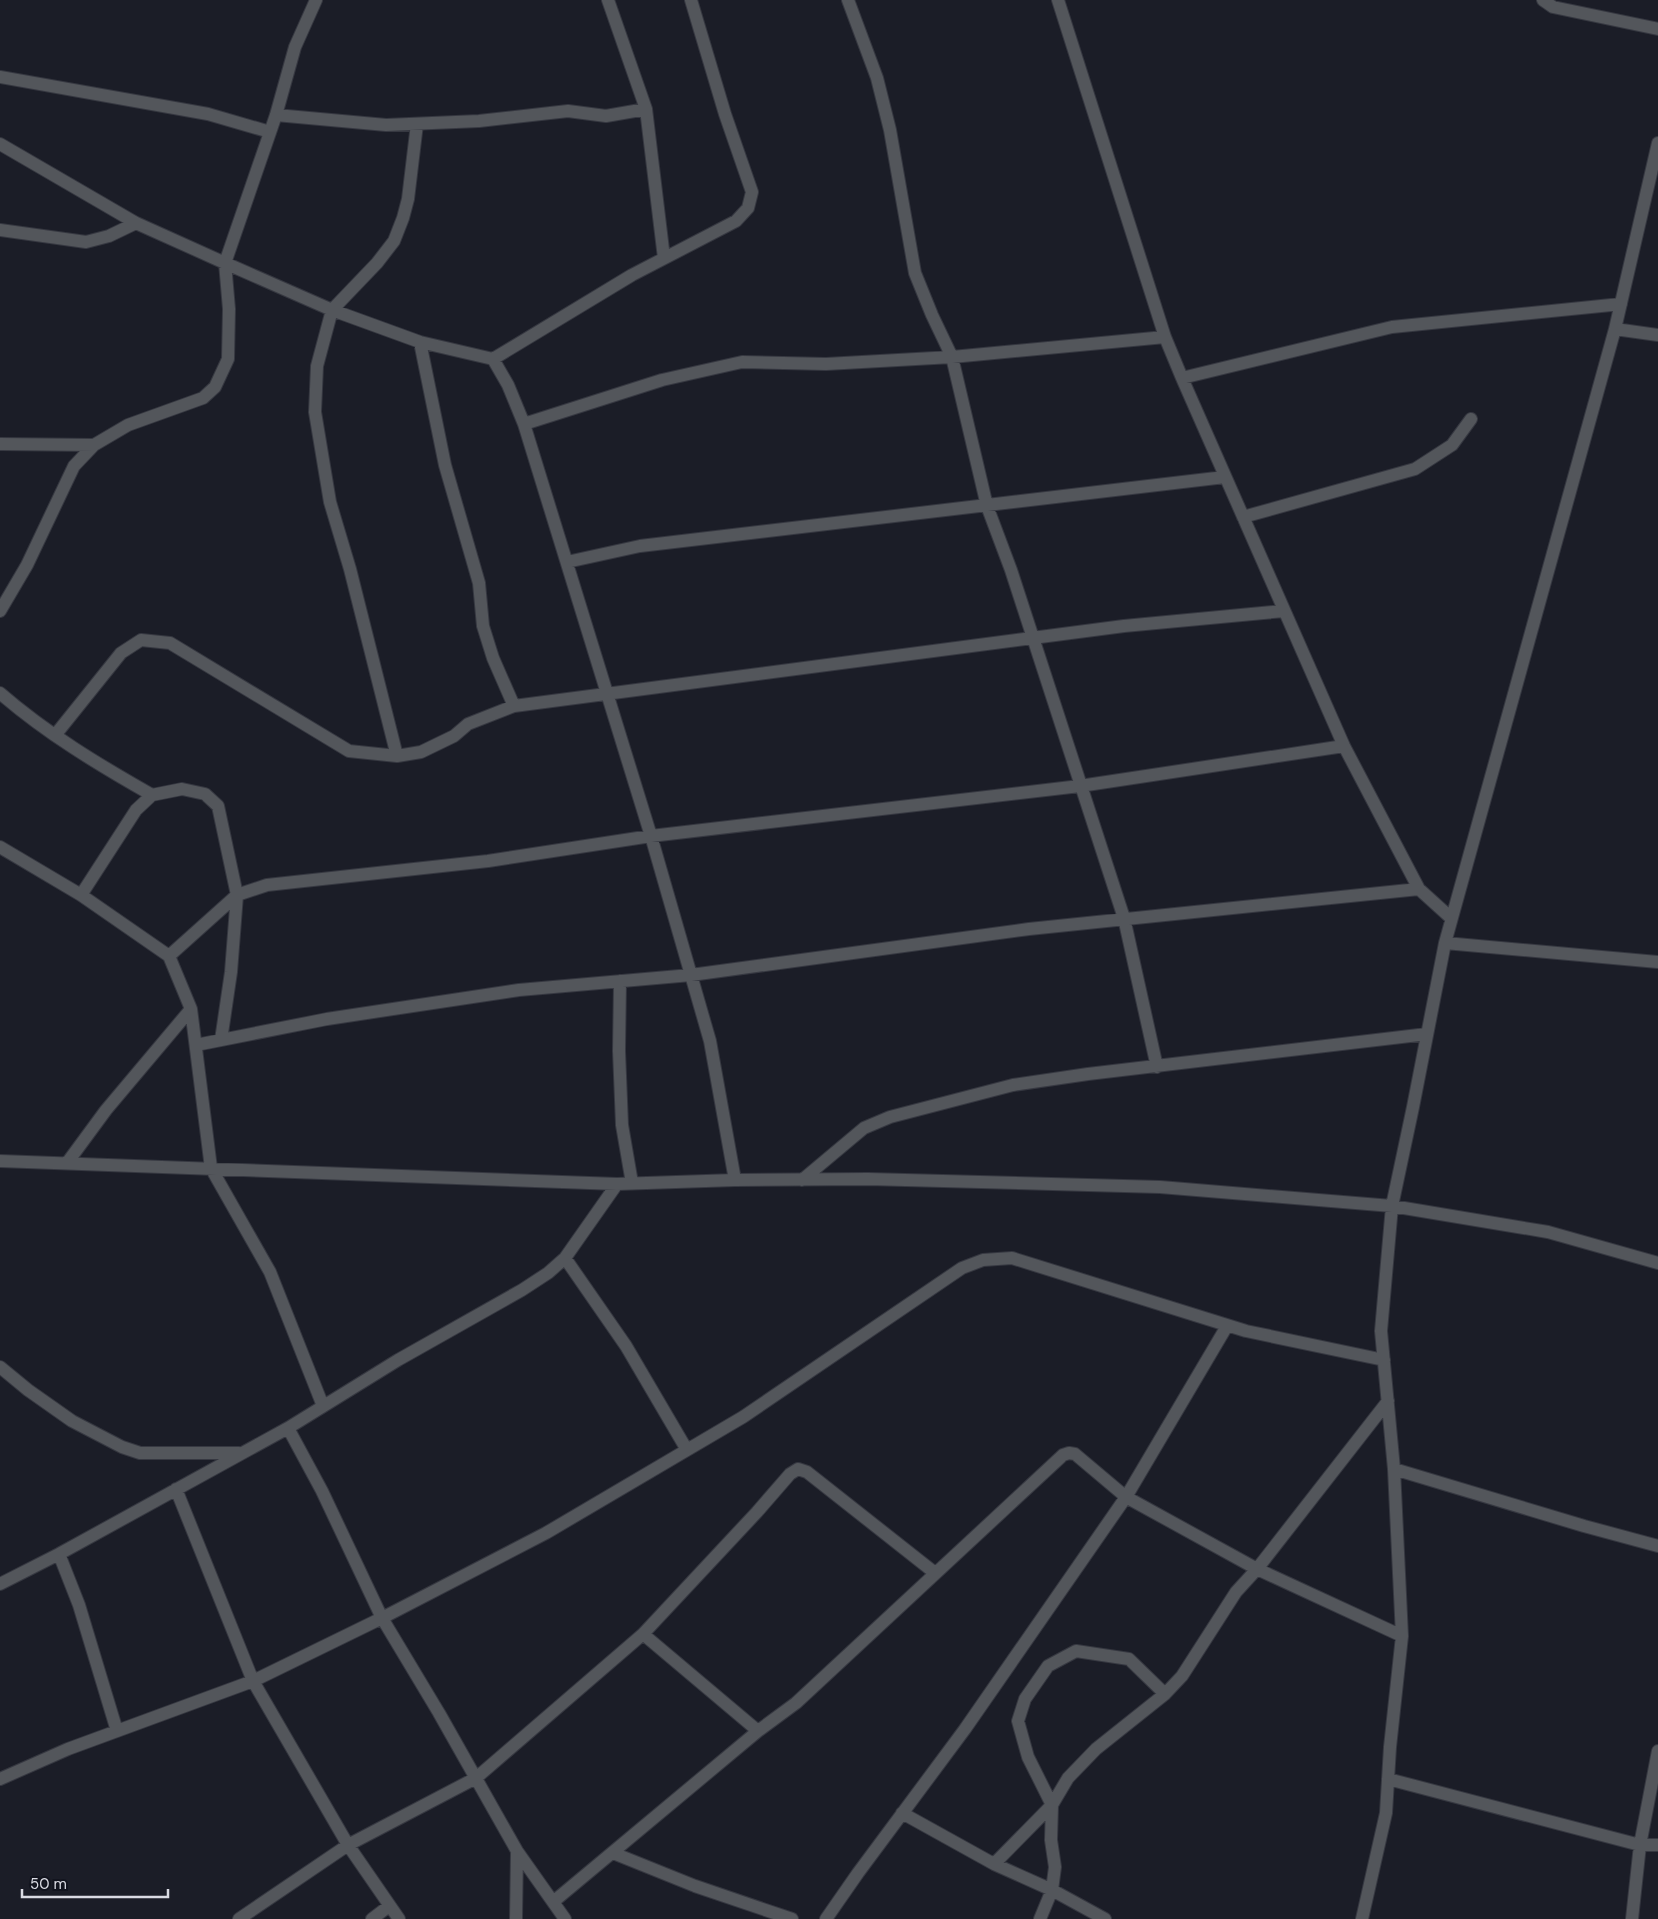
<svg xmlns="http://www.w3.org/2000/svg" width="1658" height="1919" font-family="'DM Sans',sans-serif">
<rect width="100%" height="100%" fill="#1b1d27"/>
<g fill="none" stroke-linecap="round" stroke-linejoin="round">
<defs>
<path id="minor" d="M608,0L646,109L664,258
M848,0L877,78L890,130L915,273L932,315L952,357L987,506L1011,570L1124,918L1157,1067
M1058,0L1165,337L1182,378L1344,746L1419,889L1451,918
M1543,0L1553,7L1658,29
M0,77L208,114L270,132
M276,115L386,125L479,121L568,111L606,116L646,109
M0,144L136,223L225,263L332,310L420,342L493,359L632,275L736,221L748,208L752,192L725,114L691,0
M0,230L86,242L109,236L136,223
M1615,329L1658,335
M420,342L445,465L479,583L483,626L493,658L514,706
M493,359L508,385L524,424L651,836L710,1041L735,1180
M1182,378L1392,327L1621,304
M524,424L662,380L742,362L826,364L952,357L1165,337
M0,444L94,445
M1243,517L1415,469L1452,445L1471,419
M567,562L640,546L1225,477
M0,611L27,565L74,466L94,445L128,425L203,398L215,387L228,359L229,309L225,263L276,115L295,47L316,0
M0,693C46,733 99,765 152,795
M56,734L121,653L141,640L170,643L349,751L397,756L421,752L454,736L468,724L514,706L1124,626L1284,611
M397,756L350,569L330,502L315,412L317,366L332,310L377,263L394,241L403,218L408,199L417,124
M0,847L81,895L169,956L191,1009L211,1168L270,1272L323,1406
M81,895L136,810L152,795L182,789L205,794L218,806L237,895L231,972L221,1040
M1445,943L1658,962
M169,956L237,895L267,885L488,861L651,836L1080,786L1344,746
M620,981L619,1051L622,1125L632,1183
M196,1045L327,1019L519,990L691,975L1029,929L1419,889
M0,1161L617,1184L735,1180L868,1179L1160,1187L1392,1206L1548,1232L1658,1263
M67,1163L106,1110L191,1009
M802,1180L864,1128L890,1117L1013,1085L1088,1074L1427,1034
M565,1258L626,1346L687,1450
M0,1367L28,1390L72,1421L122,1447L140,1453H239
M288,1428L322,1491L382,1618L439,1713L517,1851L565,1919
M1394,1469L1584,1526L1658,1546
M176,1489L253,1681L348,1845L399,1919
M59,1554L79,1605L117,1731
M0,1584L59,1554L288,1428L398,1360L522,1290L548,1273L565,1258L617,1184
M643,1634L758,1731
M0,1779L68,1749L253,1681L382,1618L546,1533L743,1417L962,1268L983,1260L1012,1258L1246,1331L1384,1360
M1388,1779L1640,1845H1658
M902,1813L994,1864L1052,1890L1105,1919
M613,1853L695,1886L792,1919
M994,1864L1052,1805L1028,1757L1018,1721L1025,1699L1048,1666L1076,1651L1129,1659L1165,1694
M553,1902L758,1731L796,1703L1063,1455L1069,1453L1075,1454L1126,1497L1257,1569L1402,1636
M239,1919L348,1845L476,1778L643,1634L757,1512L790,1474L798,1469L807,1472L935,1573
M372,1919L389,1906
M516,1919L517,1851
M826,1919L858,1873L965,1729L1126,1497L1227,1326
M1040,1919L1052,1890L1055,1867L1051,1840L1052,1805L1068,1778L1096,1749L1165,1694L1182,1676L1236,1592L1257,1569L1388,1401
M1362,1919L1386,1813L1390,1747L1402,1636L1394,1469L1381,1331L1392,1206L1413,1107L1445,943L1615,329L1658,143
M1632,1919L1640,1845L1658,1751"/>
</defs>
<use href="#minor" stroke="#363841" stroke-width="14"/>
<use href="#minor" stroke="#53565b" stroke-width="12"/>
</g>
<path d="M22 1889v8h146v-8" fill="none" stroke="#dadbe3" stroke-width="2.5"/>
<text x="30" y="1889" font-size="15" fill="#dadbe3" stroke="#12141e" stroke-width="4" paint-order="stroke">50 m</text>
</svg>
